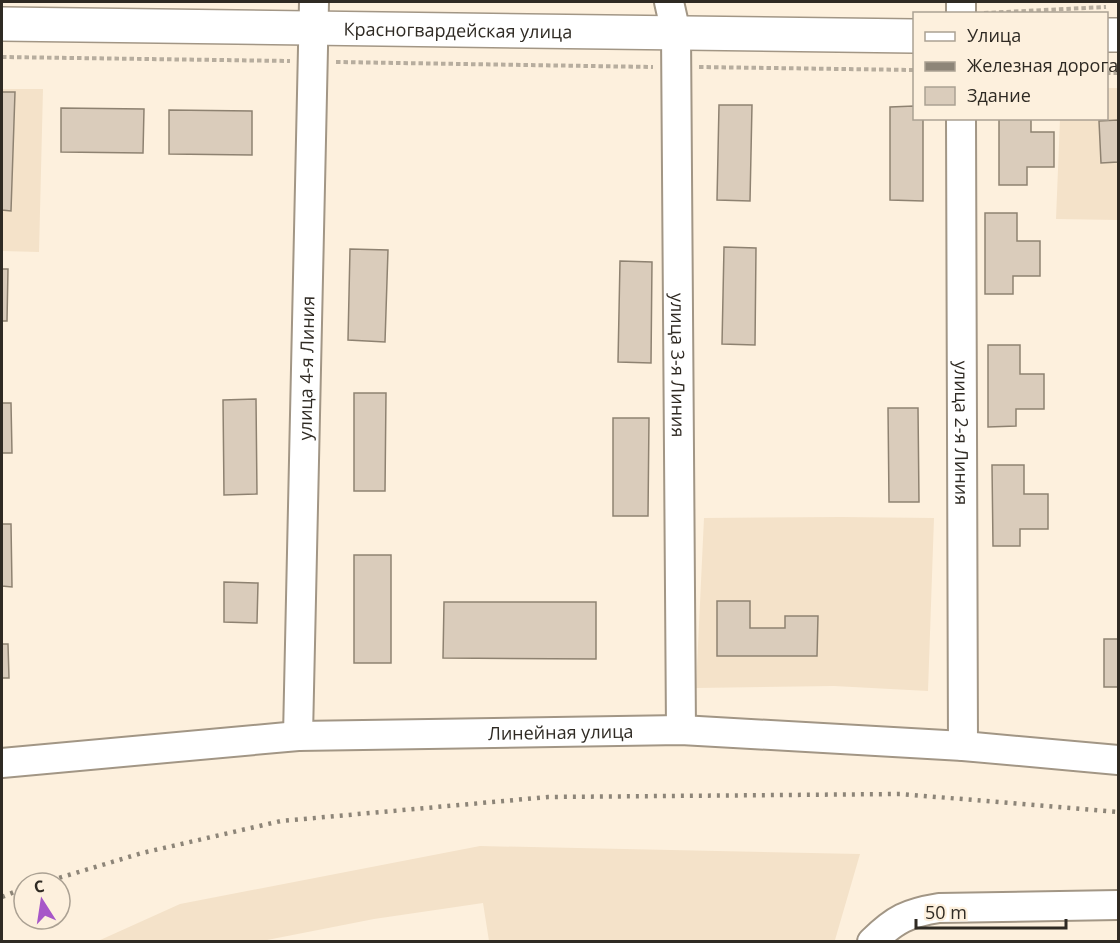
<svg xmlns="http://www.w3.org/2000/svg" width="1120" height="943" font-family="'Open Sans',sans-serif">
<rect width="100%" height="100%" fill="#fdf0dd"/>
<path fill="#f4e2c9" d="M1107,88H1118V220L1056,219L1060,119L1106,118Z
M2,89H43L39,252L2,251Z
M841,517L934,518L928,691L834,686L696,688L704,518Z
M480,846L860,854L835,940L489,941L483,903L374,919L262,941H98L180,904Z"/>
<path fill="#daccbb" stroke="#8e8271" stroke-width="1.5" d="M2,92H15L11,211L2,210Z
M719,105H752L750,201L717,200Z
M914,106V118H923V201L890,200V107Z
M61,108L144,109L143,153L61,152Z
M169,110L252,111V155L169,154Z
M999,118H1031V132H1054V167H1027V185H999Z
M1118,120V162L1101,163L1099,121Z
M985,213H1017V241H1040V276H1013V294H985Z
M724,247L756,248L755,345L722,344Z
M350,249L388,250L385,342L348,340Z
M620,261L652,262L651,363L618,362Z
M2,269H8L7,321H2Z
M988,345H1020V374H1044V409H1016V426L988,427Z
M354,393H386L385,491H354Z
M256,399L257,494L224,495L223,400Z
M2,403H11L12,453H2Z
M888,408H918L919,502H889Z
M613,418H649L648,516H613Z
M992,465H1024V494H1048V529H1020V546H993Z
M2,524H11L12,587L2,586Z
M354,555H391V663H354Z
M224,582L258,583L257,623L224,622Z
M717,601H750V628H785V616H818L817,656H717Z
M444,602H596V659L443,658Z
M1104,639H1118V687H1104Z
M2,644H8L9,678H2Z"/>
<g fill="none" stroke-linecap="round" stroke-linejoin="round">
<defs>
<g id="minor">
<path id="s1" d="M669,2L676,33L681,730"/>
<path d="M961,14V2"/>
<path id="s2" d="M961,118L963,746"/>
<path id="s3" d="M298,736L314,2"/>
<path id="s4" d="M2,763L298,736L681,730L963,746L1118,760"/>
<path d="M872,942C895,919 908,913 939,908L1118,905"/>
</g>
<g id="major">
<path id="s5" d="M2,24L914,36"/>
<path d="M1106,35H1118"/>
</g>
</defs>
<use href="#minor" stroke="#a29685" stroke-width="32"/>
<use href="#major" stroke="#a29685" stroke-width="36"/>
<path stroke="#b7ad9e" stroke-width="4" stroke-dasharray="4.5 3" stroke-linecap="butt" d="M984,13L1106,7
M2,57L290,61
M336,62L653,67
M699,67L914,70
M1106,73H1118"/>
<use href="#minor" stroke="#fff" stroke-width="28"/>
<use href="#major" stroke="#fff" stroke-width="33"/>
<path stroke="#8d8578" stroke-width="4.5" stroke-dasharray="3 6" stroke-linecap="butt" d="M42,883L142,853L281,821L548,797L901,794L1118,812
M2,897L24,888"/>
</g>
<g text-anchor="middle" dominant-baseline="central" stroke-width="5" stroke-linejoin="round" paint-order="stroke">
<g font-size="18" fill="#2f2a23" stroke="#fdf0dd">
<text stroke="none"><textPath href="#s5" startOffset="456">Красногвардейская улица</textPath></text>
<text stroke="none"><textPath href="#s1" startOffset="364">улица 3-я Линия</textPath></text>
<text stroke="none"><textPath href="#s3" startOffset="368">улица 4-я Линия</textPath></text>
<text stroke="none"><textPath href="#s2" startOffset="315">улица 2-я Линия</textPath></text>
<text stroke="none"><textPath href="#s4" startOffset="560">Линейная улица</textPath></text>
</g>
</g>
<rect width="1120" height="943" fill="none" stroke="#2f2a23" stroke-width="6"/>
<rect x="913" y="12" width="195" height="108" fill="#fdf0dd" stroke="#aba193" stroke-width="1.5"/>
<rect x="925" y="32" width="30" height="9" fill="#ffffff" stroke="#aba193" stroke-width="1.5"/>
<text x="967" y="42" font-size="18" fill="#2f2a23">Улица</text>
<rect x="925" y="62" width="30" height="9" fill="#8d8578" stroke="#aba193" stroke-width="1.5"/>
<text x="967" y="72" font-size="18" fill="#2f2a23">Железная дорога</text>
<rect x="925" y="87" width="30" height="18" fill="#daccbb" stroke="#aba193" stroke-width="1.5"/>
<text x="967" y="102" font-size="18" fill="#2f2a23">Здание</text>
<g transform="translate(42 901) rotate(348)"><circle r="28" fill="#fdf0dd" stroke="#aba193" stroke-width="1.5"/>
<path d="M0-4.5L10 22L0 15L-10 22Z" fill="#a757c8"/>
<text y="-9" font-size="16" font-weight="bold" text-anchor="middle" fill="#2f2a23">С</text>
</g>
<path d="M916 919v9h150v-9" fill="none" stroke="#2f2a23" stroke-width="3"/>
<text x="925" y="919" font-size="18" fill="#2f2a23" stroke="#fdf0dd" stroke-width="4.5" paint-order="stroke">50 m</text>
</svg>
